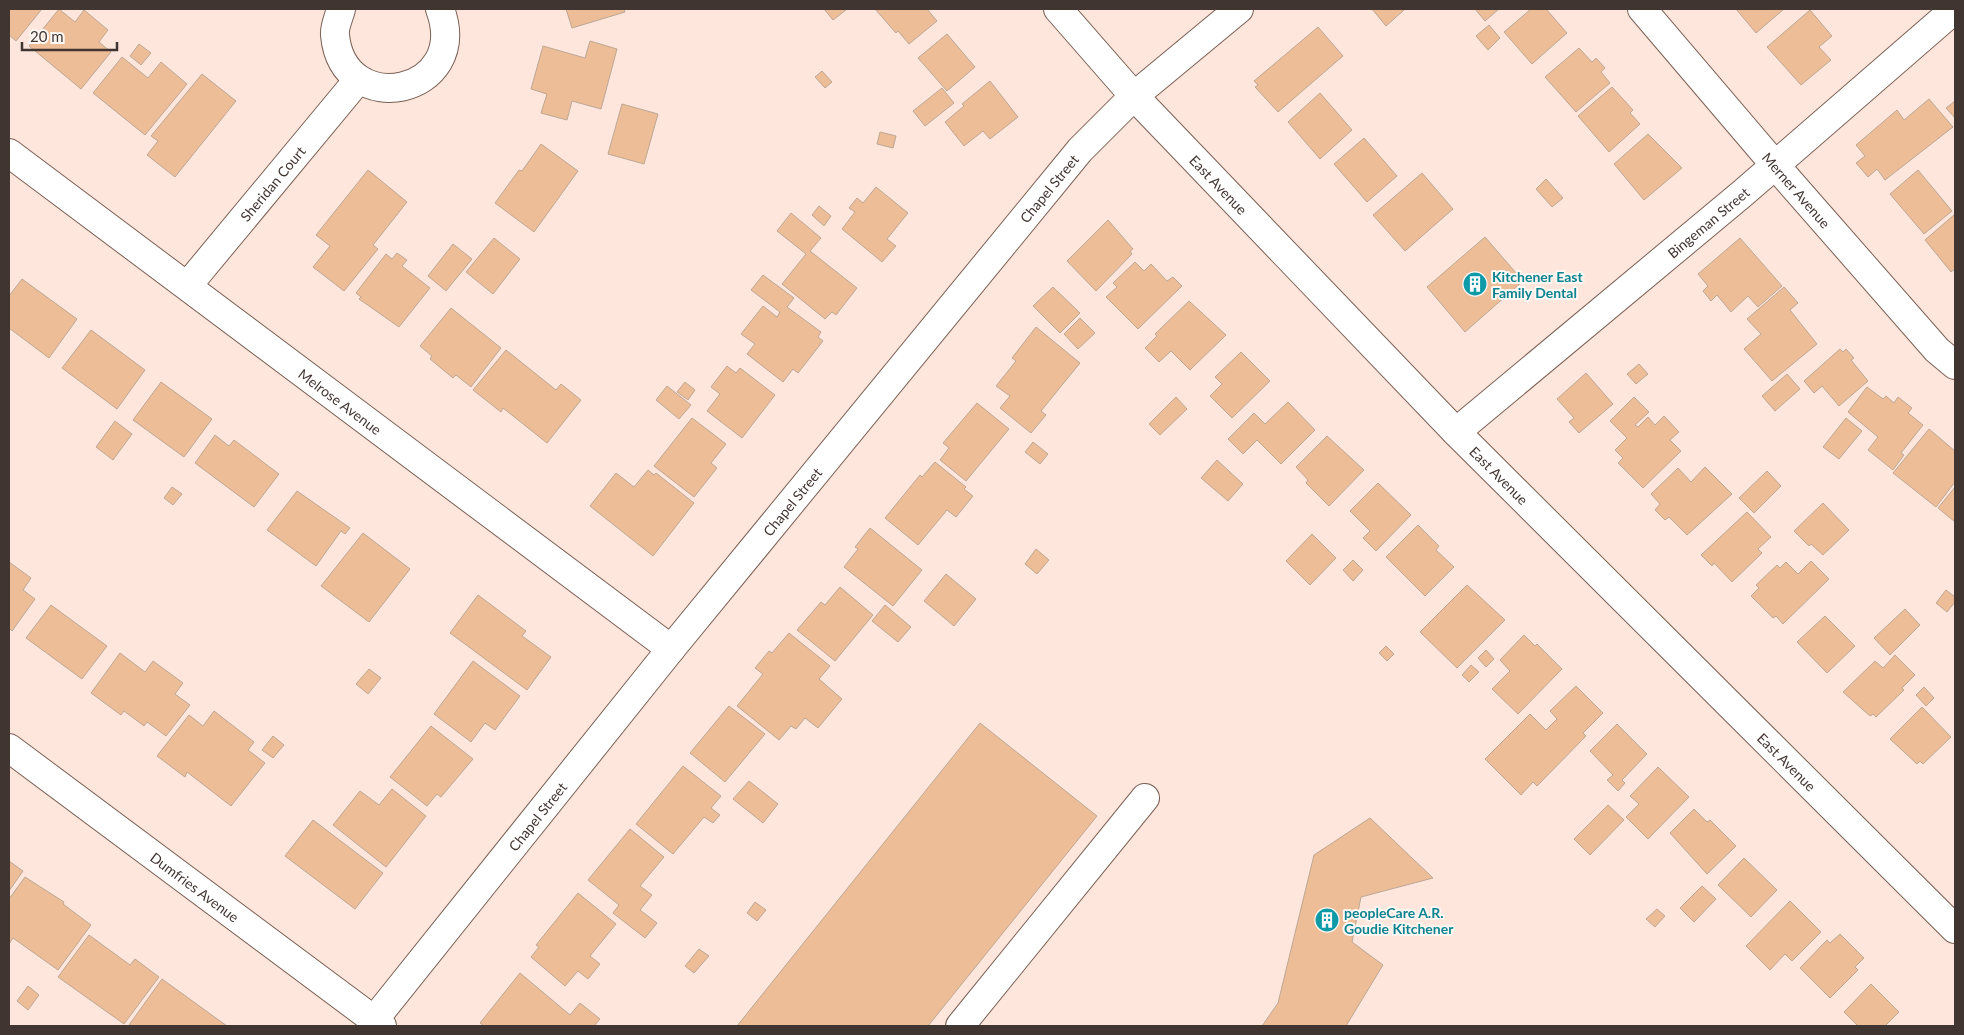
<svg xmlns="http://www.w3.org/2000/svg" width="1964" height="1035" font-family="Lato,sans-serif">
<rect width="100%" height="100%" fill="#fee6dc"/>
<path fill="#edbd97" stroke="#bda795" d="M9,9H42L16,41L9,35Z
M59,9L75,22L84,10L108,30L99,42L111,52L81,89L29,46Z
M566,9H624L625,12L572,28Z
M824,9H847L833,20Z
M875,9H927L937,21L909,44L898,31L896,33Z
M1372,9H1403L1404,10L1386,26Z
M1475,9H1499L1485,21Z
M1531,9H1546L1567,33L1532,64L1504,32Z
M1736,9H1784L1756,33Z
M1810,10L1832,36L1819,47L1831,60L1801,85L1767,47Z
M1489,25L1500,38L1488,50L1476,36Z
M1318,27L1343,56L1278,112L1255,87L1258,85L1254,81Z
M947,34L975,67L947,91L918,58Z
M590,41L617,49L601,109L572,101L567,120L541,113L547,94L531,89L543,46L585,58Z
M139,44L151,53L141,65L130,56Z
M1579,48L1592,62L1596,58L1605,68L1601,72L1610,83L1576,112L1545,77Z
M122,57L148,78L161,62L187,84L145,135L93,93Z
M822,71L832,82L825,88L815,77Z
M202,74L236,101L175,177L147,155L158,141L151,136Z
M990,81L1018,117L990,139L983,131L964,146L945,122L964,106L962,104Z
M1612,87L1633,110L1630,113L1640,124L1609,152L1578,116Z
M942,88L954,103L925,126L913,111Z
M1320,93L1352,130L1320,159L1288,122Z
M1929,99L1953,127L1885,180L1877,169L1868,177L1856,163L1865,156L1856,145L1897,110L1904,120Z
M1955,101V118L1946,108Z
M622,104L658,114L644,164L608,154Z
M880,132L896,136L893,148L877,144Z
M1648,134L1682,168L1644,200L1614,164Z
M1364,138L1397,176L1367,202L1334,164Z
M541,144L578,171L534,232L495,203L519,170L522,171Z
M368,170L407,202L373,245L378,249L344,291L313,267L330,246L316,235Z
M1918,170L1952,211L1924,234L1890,194Z
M1422,173L1453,209L1405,251L1373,215Z
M1546,179L1563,198L1552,207L1536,189Z
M876,187L908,213L887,239L896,246L882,262L842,229L855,212L849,208L857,198L863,203Z
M819,206L831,216L824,226L812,215Z
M791,213L821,238L810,251L857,288L836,315L832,312L825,319L782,284L806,254L777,231Z
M1955,214V269L1951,272L1925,240Z
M1108,220L1133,249L1130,251L1132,254L1096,291L1067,261Z
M1485,237L1523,281L1465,332L1427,287Z
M494,238L520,259L493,294L466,272Z
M1740,238L1782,286L1758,307L1748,296L1731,312L1717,295L1711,301L1703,291L1708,286L1698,274Z
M453,244L472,259L446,291L428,276Z
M397,253L407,260L402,266L430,288L399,327L359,299L361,297L356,293L386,254L392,259Z
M1135,262L1144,271L1151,264L1167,281L1173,277L1182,286L1138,329L1106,297L1117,287L1113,283Z
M763,275L794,298L787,307L821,332L818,337L823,341L798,373L793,369L783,382L747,354L755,344L741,334L763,306L777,317L780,312L751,290Z
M22,279L77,319L49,358L9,328V296Z
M1053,287L1080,313L1060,333L1033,306Z
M1784,287L1798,303L1790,310L1817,344L1772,381L1744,349L1761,334L1747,319Z
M1189,301L1226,335L1190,370L1171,351L1159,362L1145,348L1157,336L1155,334Z
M451,308L501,348L471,387L456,375L453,378L430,359L432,356L420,346Z
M1080,318L1095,333L1078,349L1064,334Z
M1036,327L1080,363L1041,411L1046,415L1031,433L1000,408L1010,396L996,386L1016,361L1012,358Z
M91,330L145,370L117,409L62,368Z
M1840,349L1843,352L1846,349L1854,358L1851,360L1868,381L1839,406L1822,386L1814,393L1804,381Z
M506,350L556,390L561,384L581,400L547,443L503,408L501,412L473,390Z
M1241,352L1270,381L1232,418L1210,396L1222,384L1215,377Z
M1639,364L1648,374L1636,384L1627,374Z
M727,366L736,373L740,368L775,395L742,438L707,411L720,394L711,387Z
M1586,373L1613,404L1579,433L1569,422L1574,418L1557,399Z
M1787,374L1800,389L1775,411L1762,396Z
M161,382L212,419L184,457L133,420Z
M685,382L695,390L688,400L677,392Z
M667,386L691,405L679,419L656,400Z
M1867,387L1883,399L1886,396L1894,403L1898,397L1912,408L1908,413L1923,425L1901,453L1904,455L1893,470L1868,450L1878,437L1848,412Z
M1176,397L1187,409L1160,435L1149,424Z
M1634,397L1649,412L1635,425L1638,427L1648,417L1655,425L1664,416L1679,432L1670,440L1681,451L1643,488L1618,463L1623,458L1615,450L1627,438L1610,421Z
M1288,402L1315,430L1281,464L1257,440L1243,454L1228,439L1254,413L1265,424Z
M977,403L1009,429L966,481L940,460L949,448L943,443Z
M692,418L726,444L711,463L717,468L694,497L654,466Z
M1846,418L1862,431L1839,459L1823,447Z
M115,421L132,434L113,460L96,447Z
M1929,429L1955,451V482L1936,507L1893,473Z
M215,435L229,446L234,440L279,474L254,507L195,463Z
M1327,436L1364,470L1329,506L1306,483L1308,480L1296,467Z
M1033,442L1048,454L1040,464L1025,452Z
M1217,460L1243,484L1228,501L1201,478Z
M935,462L966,487L964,489L973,496L956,517L947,510L918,545L885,518L920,475L922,477Z
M1705,467L1732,494L1687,535L1669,517L1665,520L1655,510L1660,504L1651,494L1678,468L1691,482Z
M648,470L654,475L656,473L694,503L653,556L590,506L616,473L634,487Z
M1767,471L1781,486L1754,513L1739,498Z
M1378,483L1411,515L1376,551L1363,538L1370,531L1350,511Z
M172,487L182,494L173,505L164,498Z
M1955,487V522L1938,508Z
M297,491L350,528L345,534L341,531L316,566L267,530Z
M1823,503L1849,530L1823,555L1811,544L1809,546L1794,531Z
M1747,512L1771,537L1758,549L1762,553L1732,582L1714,563L1712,566L1701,555Z
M1418,525L1439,546L1436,550L1454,567L1425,596L1386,557Z
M870,528L922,570L893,606L844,567L858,549L855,547Z
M363,533L410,569L369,622L321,586Z
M1312,534L1336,558L1310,585L1286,561Z
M1036,549L1049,560L1037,574L1025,564Z
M1353,560L1363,570L1353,581L1343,570Z
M1811,561L1829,579L1783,624L1776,616L1773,618L1751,596L1759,588L1756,585L1777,565L1780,568L1786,562L1798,574Z
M9,562L31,578L23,590L35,599L12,631L9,628Z
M946,574L976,599L954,626L924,601Z
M1467,585L1505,620L1457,668L1420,632Z
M840,587L873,615L835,661L797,630L821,602L825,605Z
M1946,590L1955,597V602L1947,612L1936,603Z
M478,595L526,631L522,636L551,657L527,690L450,633Z
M51,605L107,646L82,679L26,638Z
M885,605L911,627L898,642L872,621Z
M1905,609L1920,625L1890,655L1874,638Z
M1825,616L1855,646L1827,673L1797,642Z
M789,633L830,666L819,679L842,699L818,728L805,718L796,729L791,726L779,740L737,706L763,674L755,668L769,651L772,653Z
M1524,635L1535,646L1537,644L1562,669L1518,714L1492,689L1510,671L1500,660Z
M1386,646L1394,654L1387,661L1379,653Z
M1486,650L1494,659L1486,667L1478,658Z
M120,653L145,672L153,661L183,683L175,694L190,705L166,736L147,722L144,726L124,711L121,715L91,693Z
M1895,655L1915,675L1902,688L1904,690L1876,717L1873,714L1870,716L1843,692L1875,661L1883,668Z
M473,661L520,696L495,730L485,723L471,742L434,714Z
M1471,665L1479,672L1469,682L1462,675Z
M369,669L381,678L368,694L356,684Z
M1576,686L1603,713L1583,733L1586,736L1537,786L1533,782L1521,795L1485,759L1530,714L1546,730L1557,719L1550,711Z
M1924,687L1934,698L1926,706L1916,695Z
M729,706L765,734L725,782L690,753Z
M1922,707L1951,737L1923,764L1920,761L1917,764L1890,739Z
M214,711L254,742L248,750L265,763L231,806L187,772L185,777L157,756L189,715L203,726Z
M980,723L1097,816L928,1026H737Z
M1617,724L1647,754L1622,780L1625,783L1618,791L1607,780L1613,775L1590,751Z
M431,726L473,759L441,797L437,794L427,806L390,777Z
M273,736L284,745L273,758L262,750Z
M683,766L721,796L711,808L720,815L713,823L704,817L673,854L636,824Z
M1658,767L1689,797L1648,839L1626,817L1639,804L1630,796Z
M749,781L778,804L763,823L733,799Z
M392,789L426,816L386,867L333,825L360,791L379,805Z
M1608,805L1624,820L1590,855L1574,839Z
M1694,809L1707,822L1710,820L1736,846L1707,874L1670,833Z
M1370,818L1433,878L1361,897L1352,942L1383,965L1346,1026H1262L1278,1003L1314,855Z
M313,820L383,873L355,909L285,856Z
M630,829L664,857L640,886L652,895L640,910L657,923L645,938L613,913L619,905L588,880Z
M1744,858L1777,890L1751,917L1718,885Z
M9,861L23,871L9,891Z
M25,877L64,902L63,904L91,925L58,970L13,938L9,944V899Z
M1702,886L1716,899L1694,922L1680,908Z
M578,893L616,924L590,956L600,964L588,979L578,971L565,986L531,957L539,947L536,945Z
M1790,901L1821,932L1792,961L1785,954L1770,970L1746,946Z
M755,902L766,910L757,921L747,913Z
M1657,909L1665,916L1655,927L1646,919Z
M1840,934L1864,958L1855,967L1858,970L1830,998L1800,968L1827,940L1830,943Z
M89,935L130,965L135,959L159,977L124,1024L58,977Z
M699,949L709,956L694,973L685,966Z
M520,973L570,1015L580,1003L600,1019L594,1026H484L480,1023Z
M162,979L227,1026H131L129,1025Z
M1871,984L1899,1012L1885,1026H1858L1844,1012Z
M28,986L39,995L28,1010L17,1001Z"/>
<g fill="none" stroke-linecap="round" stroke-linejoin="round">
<defs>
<g id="minor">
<path d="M341,9C339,17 334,27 335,35C343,121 472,95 440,9"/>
<path id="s1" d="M1058,9L1134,96L1456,432L1955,929"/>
<path id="s2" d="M1642,9L1775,165L1937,350L1955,365"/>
<path id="s3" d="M9,153L671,649"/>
<path id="s4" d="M188,285L358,80"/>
<path id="s5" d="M1456,432L1743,193L1955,9"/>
<path id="s6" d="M9,748L382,1026"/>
<path id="s7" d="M374,1020L671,649L1080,150L1134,96L1239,9"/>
<path d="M960,1026L1145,798"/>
</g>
</defs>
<use href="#minor" stroke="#7a6156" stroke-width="30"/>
<use href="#minor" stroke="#fff" stroke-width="28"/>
</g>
<defs>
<symbol id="building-disc" viewBox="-11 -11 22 22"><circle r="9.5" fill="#0f9aa8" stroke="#fef8f5"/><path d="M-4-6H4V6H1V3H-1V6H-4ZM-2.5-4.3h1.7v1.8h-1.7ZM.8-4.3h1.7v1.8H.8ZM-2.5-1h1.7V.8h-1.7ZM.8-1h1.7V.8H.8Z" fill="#fff"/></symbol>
</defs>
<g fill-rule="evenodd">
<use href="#building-disc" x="1461" y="270" width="28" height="28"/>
<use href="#building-disc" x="1313" y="906" width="28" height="28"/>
</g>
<g text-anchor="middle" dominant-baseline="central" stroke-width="4" stroke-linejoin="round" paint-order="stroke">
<g font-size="14" fill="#413531" stroke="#fef8f5">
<text stroke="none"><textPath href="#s4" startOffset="132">Sheridan Court</textPath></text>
<text stroke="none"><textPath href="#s1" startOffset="238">East Avenue</textPath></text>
<text stroke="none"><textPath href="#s7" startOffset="1071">Chapel Street</textPath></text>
<text stroke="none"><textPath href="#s2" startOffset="238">Merner Avenue</textPath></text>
<text stroke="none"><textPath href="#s5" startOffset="328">Bingeman Street</textPath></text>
<text stroke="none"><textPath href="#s3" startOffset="414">Melrose Avenue</textPath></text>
<text stroke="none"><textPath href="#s1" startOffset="642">East Avenue</textPath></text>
<text stroke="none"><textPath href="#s7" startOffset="666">Chapel Street</textPath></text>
<text stroke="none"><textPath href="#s1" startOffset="1048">East Avenue</textPath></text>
<text stroke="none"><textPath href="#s7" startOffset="261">Chapel Street</textPath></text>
<text stroke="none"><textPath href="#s6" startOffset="232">Dumfries Avenue</textPath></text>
</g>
<g font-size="14" font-weight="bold" fill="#0d838f" stroke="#fef8f5" text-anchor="start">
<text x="1492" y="276">Kitchener East<tspan x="1492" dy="16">Family Dental</tspan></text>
<text x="1344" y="912">peopleCare A.R.<tspan x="1344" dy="16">Goudie Kitchener</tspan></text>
</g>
</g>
<rect width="1964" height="1035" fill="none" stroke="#413531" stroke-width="20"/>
<path d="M22 42v8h95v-8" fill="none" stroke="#413531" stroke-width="2.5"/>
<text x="30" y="42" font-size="15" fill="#413531" stroke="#fef8f5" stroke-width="4" paint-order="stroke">20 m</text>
</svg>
